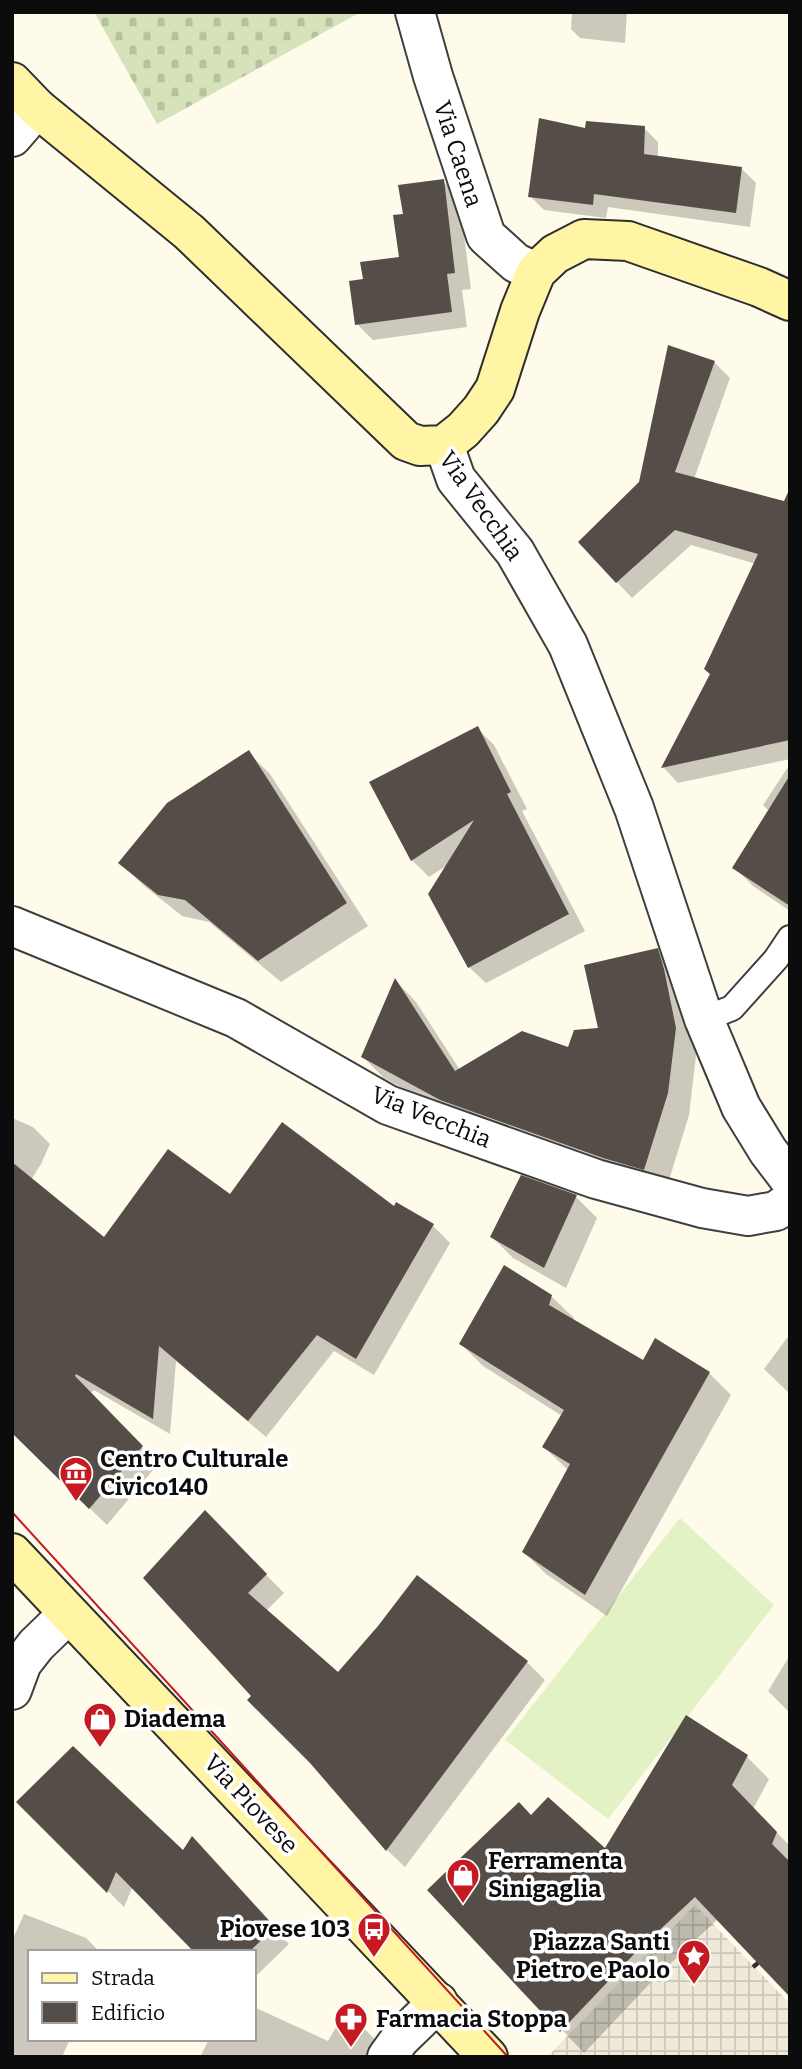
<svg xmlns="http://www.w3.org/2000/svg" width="802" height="2069" font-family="Bitter,serif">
<defs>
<pattern id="cemetery-stones" width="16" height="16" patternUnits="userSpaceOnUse" patternTransform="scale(1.75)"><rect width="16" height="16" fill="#d5e2ba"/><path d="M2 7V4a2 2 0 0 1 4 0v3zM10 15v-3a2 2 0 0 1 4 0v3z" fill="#b6c19f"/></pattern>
<pattern id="plaza-grid" width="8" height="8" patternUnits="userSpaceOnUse" patternTransform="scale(1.75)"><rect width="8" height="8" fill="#efe9da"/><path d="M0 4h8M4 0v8" fill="none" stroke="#ccc7ba"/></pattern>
</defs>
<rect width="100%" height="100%" fill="#fffbea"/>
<path fill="url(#cemetery-stones)" d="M94,12H361L157,124Z"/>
<path fill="#e2f2c4" d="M680,1518L774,1605L608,1819L505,1740Z"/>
<path fill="url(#plaza-grid)" d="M695,1905L790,2004V2057H547Z"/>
<path fill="#0003" d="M572,12H627L625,43L580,38L571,29Z
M644,128L658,142V158L742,169L756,183L750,227L608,207L606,218L544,210L530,196L587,130Z
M443,181L459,197L471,289L462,290L467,327L373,340L357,324L365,281L401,258L405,215Z
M714,362L730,378L694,479L790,504V759L678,783L663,767L712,675L756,564L691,545L632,598L617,582L641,483Z
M477,728L494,745L527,809L522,811L585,931L486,983L469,967L449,864L429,877L412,860L371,783Z
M248,752L270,774L368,926L281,982L209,922L182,916L143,885L121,863Z
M790,764V911L753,886L734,867L769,811L763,805Z
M657,950L678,972L697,1047L689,1115L666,1190L463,1121L384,1078L363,1057L396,981L416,1002L460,1070L569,1050L600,1029Z
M12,1118L33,1127L50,1144L41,1164L31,1180L105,1239L231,1197L395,1209L433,1226L450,1243L374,1375L334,1351L266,1437L176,1361L170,1434L94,1390L90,1394L158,1464L107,1525L12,1433Z
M576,1197L597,1218L566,1288L513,1258L492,1237Z
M551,1296L574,1318L573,1321L643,1362L709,1373L731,1395L607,1616L546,1574L524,1552L568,1470L544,1447L562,1416L483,1366L461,1344Z
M790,1334V1394L764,1369Z
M205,1513L284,1593L266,1611L338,1675L527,1662L545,1680L405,1867L387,1850L254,1696Z
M790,1655V1713L768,1691Z
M746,1756L769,1779L753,1809L790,1846V1996L718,1919L657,1976L584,2053L430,1890L532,1817L605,1851Z
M22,1805L184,1852L208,1855L289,1944L254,1978V1952H196L133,1886L124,1907Z
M24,1914L86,1938L100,1952H30V2039H70L62,2057H12V1941Z
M254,2007L328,2041L346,2010L392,2057H200L209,2039H254Z"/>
<path fill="#554d47" d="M539,118L585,128L586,121L645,126L644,154L742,167L736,213L594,194L593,205L528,197Z
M444,179L455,273L447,274L452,312L355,325L349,281L363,279L360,262L399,257L393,215L403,214L398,185Z
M668,345L715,361L675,472L784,501L790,488V740L661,768L710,674L704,669L758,554L675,530L616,583L578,542L639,482Z
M478,726L511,792L507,794L569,914L468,968L428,894L474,820L411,861L369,782Z
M249,750L347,903L258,961L185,900L158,895L118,863L167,803Z
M790,775V906L732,868Z
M658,948L664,969L676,1028L668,1093L644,1170L603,1158L440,1100L361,1057L395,978L455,1071L522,1031L568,1047L574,1030L598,1028L584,965Z
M282,1122L394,1206L396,1202L434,1224L356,1359L317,1335L248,1421L159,1346L153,1419L76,1374L75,1376L143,1446L89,1509L12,1433V1162L104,1237L168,1149L230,1194Z
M521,1175L577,1195L544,1268L490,1237Z
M504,1265L552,1295L549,1305L643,1360L655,1338L710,1372L585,1595L522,1552L570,1464L542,1447L564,1410L459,1344Z
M205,1510L267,1574L248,1593L338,1672L378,1626L417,1575L528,1661L386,1851L310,1763L247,1700L251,1696L143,1578Z
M686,1715L748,1755L732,1785L777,1832L772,1844L790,1862V1997L695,1897L635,1953L560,2032L427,1890L519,1802L531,1815L548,1797L605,1848Z
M73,1746L183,1850L192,1836L275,1927L249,1952H194L116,1872L107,1893L16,1802Z"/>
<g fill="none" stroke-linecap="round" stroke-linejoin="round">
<defs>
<path id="lane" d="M704,1019L732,1008L776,959L790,938"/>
<path id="street" d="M415,12L433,76L486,236L516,263L536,272
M12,137L37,108
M444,445L456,479L515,552L568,645L634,808L704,1019L741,1107L768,1151L790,1180
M12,926L236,1018L388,1105L596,1179L702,1208L748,1216L776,1211L790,1201
M12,1690L22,1663L36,1645L68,1614
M387,2057L400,2039L438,2002"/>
<path id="secondary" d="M12,82L37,108L189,232L406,441L420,446L444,445L463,430L481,410L495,389L520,311L536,272L555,254L584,239L628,241L759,287L790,301
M12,1553L488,2057"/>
</defs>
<use href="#lane" stroke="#3f3f3f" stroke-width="28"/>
<use href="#street" stroke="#3f3f3f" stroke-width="42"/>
<use href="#secondary" stroke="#2e2e2e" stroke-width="42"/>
<path stroke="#2e2e2e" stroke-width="4.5" stroke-dasharray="7 3.5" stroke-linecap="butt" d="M753,1967L758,1963"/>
<use href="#lane" stroke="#fff" stroke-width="24"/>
<use href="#street" stroke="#fff" stroke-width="38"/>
<use href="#secondary" stroke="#fff5a5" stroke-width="38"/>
<path stroke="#c51a22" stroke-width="2" d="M12,1512L508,2057"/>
</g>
<defs>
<symbol id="museum-pin" viewBox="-11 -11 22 30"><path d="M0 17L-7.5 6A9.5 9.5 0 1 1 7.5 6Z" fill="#c51a22" stroke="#fff"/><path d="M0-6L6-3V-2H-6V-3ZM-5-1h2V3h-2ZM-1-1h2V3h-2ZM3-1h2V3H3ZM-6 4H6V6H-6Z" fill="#fff"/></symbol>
<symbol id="shop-pin" viewBox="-11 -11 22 30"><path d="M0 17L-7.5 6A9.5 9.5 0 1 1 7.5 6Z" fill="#c51a22" stroke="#fff"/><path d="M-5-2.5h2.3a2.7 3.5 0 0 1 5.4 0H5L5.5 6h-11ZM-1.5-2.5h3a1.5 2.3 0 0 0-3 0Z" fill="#fff"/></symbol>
<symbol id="bus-pin" viewBox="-11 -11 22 30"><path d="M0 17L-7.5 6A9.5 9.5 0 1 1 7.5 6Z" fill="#c51a22" stroke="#fff"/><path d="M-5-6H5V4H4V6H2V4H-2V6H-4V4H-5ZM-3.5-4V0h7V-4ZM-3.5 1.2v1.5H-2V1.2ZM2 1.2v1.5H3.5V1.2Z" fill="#fff"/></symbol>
<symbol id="sight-pin" viewBox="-11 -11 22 30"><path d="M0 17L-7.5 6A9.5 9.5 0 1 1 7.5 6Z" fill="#c51a22" stroke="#fff"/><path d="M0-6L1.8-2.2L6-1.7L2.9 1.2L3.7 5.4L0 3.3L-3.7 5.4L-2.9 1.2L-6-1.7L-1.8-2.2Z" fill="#fff"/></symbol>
<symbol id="pharmacy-pin" viewBox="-11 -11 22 30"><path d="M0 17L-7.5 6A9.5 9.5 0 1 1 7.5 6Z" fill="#c51a22" stroke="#fff"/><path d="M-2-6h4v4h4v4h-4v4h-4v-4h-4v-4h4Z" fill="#fff"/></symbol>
</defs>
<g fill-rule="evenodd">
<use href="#museum-pin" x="57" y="1454" width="38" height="52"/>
<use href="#shop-pin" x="81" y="1700" width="38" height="52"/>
<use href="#shop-pin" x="444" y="1856" width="38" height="52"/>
<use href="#bus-pin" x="355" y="1910" width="38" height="52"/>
<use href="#sight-pin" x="675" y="1937" width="38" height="52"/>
<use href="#pharmacy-pin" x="332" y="2000" width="38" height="52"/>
</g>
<g text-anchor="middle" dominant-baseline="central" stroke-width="7" stroke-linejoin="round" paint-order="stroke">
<g font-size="24" fill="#0c0c0c" stroke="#fff">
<text transform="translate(458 154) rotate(72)">Via Caena</text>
<text transform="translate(481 506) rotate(55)">Via Vecchia</text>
<text transform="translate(431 1117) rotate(22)">Via Vecchia</text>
<text transform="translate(251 1804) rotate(47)">Via Piovese</text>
</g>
<g font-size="24" font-weight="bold" fill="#0c0c0c" stroke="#fff" text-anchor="start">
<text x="100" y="1459">Centro Culturale<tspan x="100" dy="28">Civico140</tspan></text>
<text x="124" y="1719">Diadema</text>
<text x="488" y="1861">Ferramenta<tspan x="488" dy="28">Sinigaglia</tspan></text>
<text x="350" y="1929" text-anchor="end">Piovese 103</text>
<text x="670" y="1942" text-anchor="end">Piazza Santi<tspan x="670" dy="28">Pietro e Paolo</tspan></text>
<text x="376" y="2019">Farmacia Stoppa</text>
</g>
</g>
<rect width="802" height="2069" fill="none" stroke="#0c0c0c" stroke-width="28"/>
<rect x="28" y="1950" width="228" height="91" fill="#ffffff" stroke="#9e9e9e" stroke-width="2"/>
<rect x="42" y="1973" width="35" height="10" fill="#fff5a5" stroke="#9e9e9e" stroke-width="2"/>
<text x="91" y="1985" font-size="21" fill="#0c0c0c">Strada</text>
<rect x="42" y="2002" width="35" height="21" fill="#554d47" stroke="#9e9e9e" stroke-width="2"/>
<text x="91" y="2020" font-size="21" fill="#0c0c0c">Edificio</text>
</svg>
